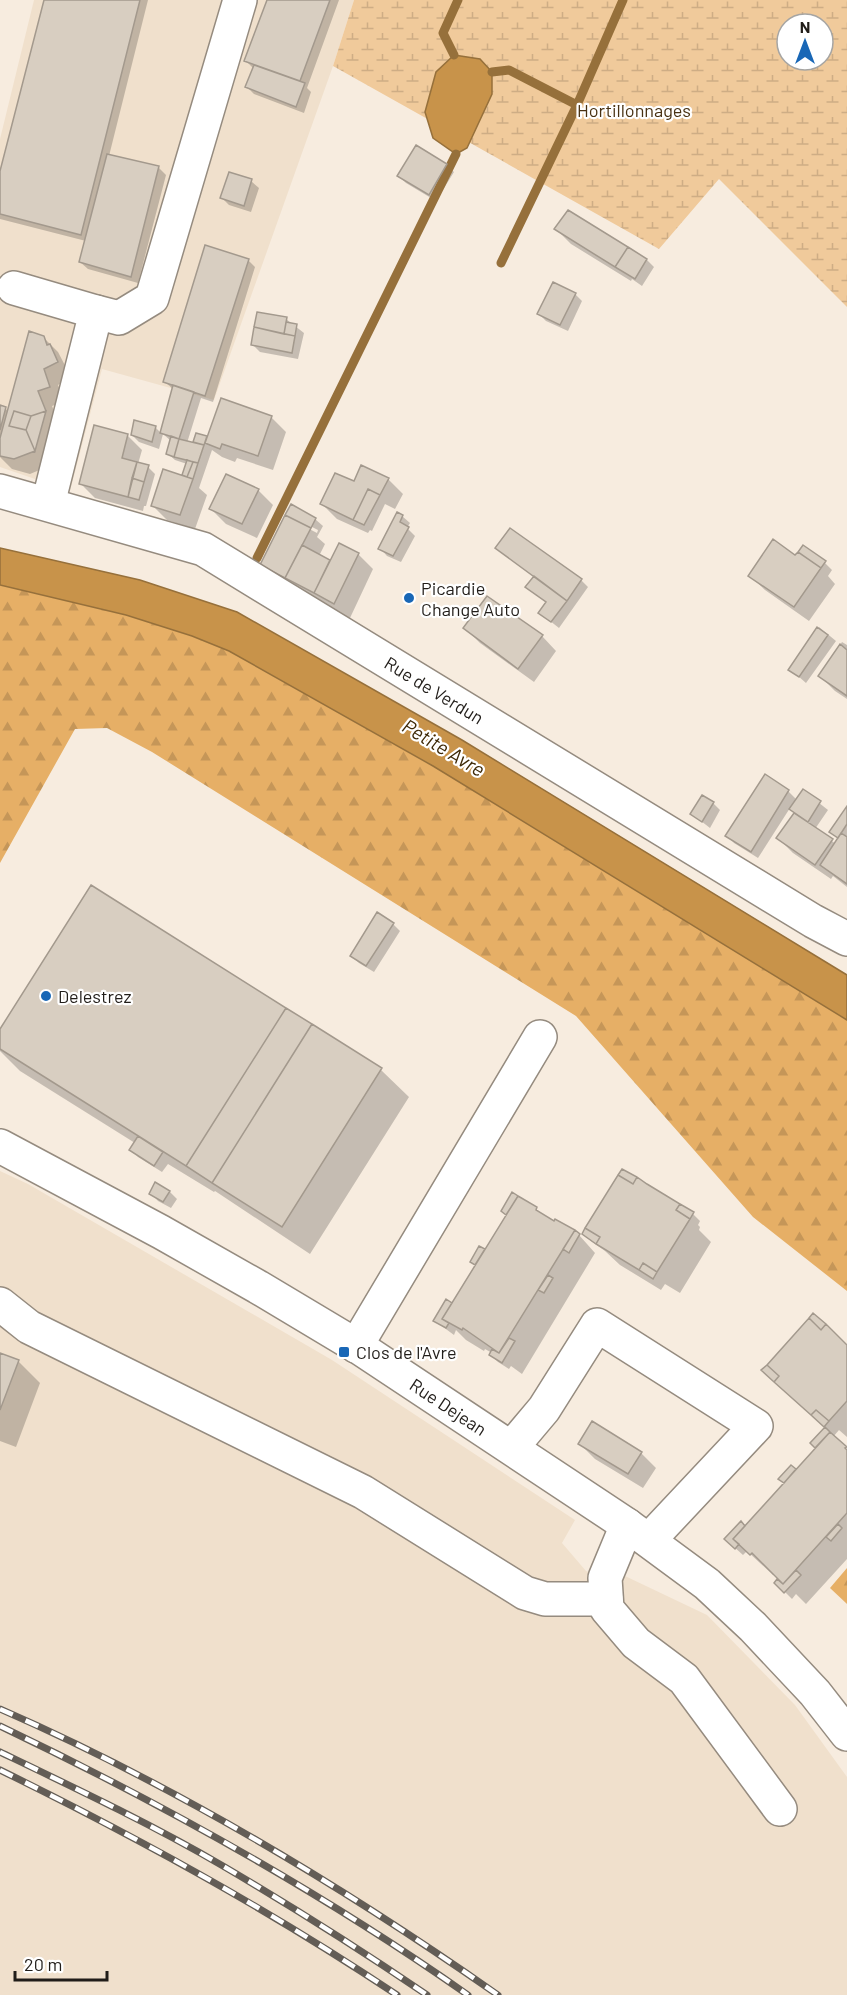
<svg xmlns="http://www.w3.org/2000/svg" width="847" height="1995" font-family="Barlow,sans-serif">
<defs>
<pattern id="forest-firs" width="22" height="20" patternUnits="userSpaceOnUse" patternTransform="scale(1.5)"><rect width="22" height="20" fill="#e6af66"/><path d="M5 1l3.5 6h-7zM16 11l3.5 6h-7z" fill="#c59658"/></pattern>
<pattern id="wetland-marsh" width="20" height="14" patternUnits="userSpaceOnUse" patternTransform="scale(1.5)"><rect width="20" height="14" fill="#f0ca9b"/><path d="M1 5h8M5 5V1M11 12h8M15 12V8" fill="none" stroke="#cead85"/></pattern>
</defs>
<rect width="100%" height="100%" fill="#f7ecdf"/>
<path fill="#f0e0cc" d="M34,0H354L333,66L214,400L102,369L70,491L0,467V139Z
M0,1171L28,1184L332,1360L575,1520L562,1543L586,1571L619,1583L625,1576L707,1615L795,1705L847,1777V1995H0Z"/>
<path fill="url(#forest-firs)" d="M0,585L126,615L192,636L229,651L433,766L847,1020V1291L753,1217L576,1016L152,752L107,728L75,729L0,863Z
M847,1568V1604L830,1588Z"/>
<path fill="url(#wetland-marsh)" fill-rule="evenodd" d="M354,0H847V307L719,179L659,249L333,66ZM787,24H823V60H787Z"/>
<path fill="#c8934a" stroke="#96703b" stroke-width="1.5" d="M454,55L480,59L492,72V94L467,148L456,154L433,138L425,112L436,72Z
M0,548L140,580L237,612L462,740L847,975V1020L433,766L229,651L192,636L126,615L0,585Z"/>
<path fill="#0003" fill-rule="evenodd" d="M45,0H148L109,156L158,167L166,175L138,283L88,269L80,262L86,241L0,219V177Z
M268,0H339L307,88L311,92L304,113L254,94L247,87L254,69L246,61Z
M446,165L454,172L436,201L406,183L399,176Z
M251,181L259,188L251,212L229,205L222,198Z
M569,212L647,260L654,267L642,286L632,279L631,281L571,244L556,229Z
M248,260L255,267L213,402L201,398L187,443L194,444L197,435L208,439L271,417L286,432L273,470L237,458L235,462L222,457L212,450L199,488L207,495L195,529L167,520L152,505L188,479L183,475L187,464L175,460L167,453L171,441L163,434L159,449L139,442L132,435L155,427L161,433L173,389L165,382Z
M575,294L582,301L568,331L546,321L539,314Z
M286,319L304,333L298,359L260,352L252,344Z
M43,337L58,352L71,377L58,385L64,402L52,406L60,426L50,429L43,453L49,466L30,474L12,469L0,457V406L9,411Z
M127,435L142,450L138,464L148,467L155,474L146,506H144L143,511L95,498L80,483Z
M388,479L403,494L395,509L385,504L372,531L370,530L368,533L337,519L322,504L354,483Z
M258,490L273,505L257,538L226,524L211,509Z
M291,506L315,519L323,526L317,537L325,544L319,556L331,562L340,545L358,554L373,569L350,618L276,580L261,565ZM294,518L318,530L317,533L294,521Z
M402,516L410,523L407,528L415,536L401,562L387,556L380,548Z
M497,548L581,580L588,587L559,628L540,613L547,603L527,587L535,577Z
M796,557L825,563L832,570L828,576L835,584L809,621L765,590L750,576Z
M819,627L836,641L806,683L790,669Z
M465,628L542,636L556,651L534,682L480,643Z
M842,642L847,645V699L835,691L820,676Z
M788,791L797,800L804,791L828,810L815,829L836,844L839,839L831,831L847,808V887L833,876L831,879L793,853L778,838L795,813L790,808L758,858L734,843L727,835Z
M713,803L720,810L710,828L692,814Z
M91,887L381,1070L409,1097L310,1254L215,1191L214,1192L168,1164L162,1172L138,1157L131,1149L135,1143L20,1071L0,1051V1031Z
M393,924L400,931L374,972L359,963L351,956Z
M623,1171L693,1214L700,1221L698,1225L700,1227L699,1230L711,1242L680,1293L665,1284L661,1290L620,1265L605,1251L591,1241L583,1234Z
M156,1184L170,1192L177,1199L171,1208L158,1201L151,1193Z
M513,1194L536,1209L545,1217L579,1235L595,1253L522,1374L511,1366L509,1369L498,1362L491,1355L492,1353L485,1349L484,1351L466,1340L456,1330L454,1335L435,1321L452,1305L476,1266L472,1261L484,1250L485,1252L507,1216L503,1211Z
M847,1346V1437L839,1430L833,1437L847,1450V1559L806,1604L796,1594L792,1599L776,1583L785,1587V1583L775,1573L773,1575L747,1551L743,1555L733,1546L746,1528L786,1484L791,1467L796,1472L817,1448L813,1443L826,1429L783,1389Z
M0,1355L18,1361L40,1383L16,1447L0,1441Z
M580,1444L641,1453L656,1468L643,1488L595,1459Z"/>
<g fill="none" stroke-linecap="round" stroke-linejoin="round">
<path stroke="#96703b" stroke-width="9" d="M454,55L443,33L458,0
M492,72L509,70L577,105
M501,263L577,105L623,0
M257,558L456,154"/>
</g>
<path fill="#d8cec1" stroke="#a3998d" stroke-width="1.5" d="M44,0H140L81,235L0,214V171Z
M267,0H330L300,81L244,61Z
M254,65L305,83L296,107L245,87Z
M416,145L447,164L429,195L397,176Z
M107,154L159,166L131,277L79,262Z
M229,172L252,179L244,206L220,198Z
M568,210L628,247L615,267L554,229Z
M205,245L249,259L205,396L163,382Z
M628,247L647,259L635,279L615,267Z
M553,282L576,293L560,325L537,314Z
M257,312L287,317L284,334L254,327Z
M286,322L297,324L295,336L284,334Z
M254,327L295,336L292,353L251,345Z
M29,331L44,336L47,345L50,344L58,362L44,369L50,387L38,391L46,411L31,416L14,411L9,426L26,430L35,451L14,459L0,456V438Z
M173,385L194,392L179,439L160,433Z
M221,398L272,416L258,456L222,444L220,449L205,443Z
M0,405L6,407L0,430Z
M14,411L31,416L26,430L9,426Z
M46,411L35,451L26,430L31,416Z
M134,420L156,426L152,442L131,435Z
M94,425L128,434L122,458L137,462L128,497L79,484Z
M196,433L207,436L204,445L193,442Z
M171,436L179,439L174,457L166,454Z
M179,439L204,445L198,463L174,457Z
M187,460L193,462L187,477L182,475Z
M137,462L149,465L144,482L132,478Z
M193,462L198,463L193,479L187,477Z
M361,465L389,478L380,495L368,489L353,520L320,504L335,473L354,481Z
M163,469L193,479L180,515L151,506Z
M226,474L259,489L242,524L209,509Z
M132,478L144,482L139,500L128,497Z
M368,489L380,495L364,525L353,520Z
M291,504L316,518L311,528L285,515Z
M397,512L403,515L400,522L409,527L393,556L378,549Z
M285,515L311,528L285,578L260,565Z
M510,528L582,579L567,601L495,548Z
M773,539L795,555L798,552L821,568L794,607L748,576Z
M339,543L359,553L334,604L314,593Z
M302,545L330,560L314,593L285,578Z
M803,545L826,561L821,568L798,552Z
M534,576L567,601L551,622L538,613L546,602L525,587Z
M487,596L543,635L518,669L463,628Z
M817,627L828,635L799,677L788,670Z
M840,644L847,650V696L818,676Z
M765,774L789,790L751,852L725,836Z
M803,789L821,801L808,822L789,809Z
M702,795L714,802L702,822L690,814Z
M847,806V824L838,838L829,832Z
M794,813L833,839L815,865L776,838Z
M841,833L847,837V884L820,865Z
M91,885L286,1008L186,1166L0,1049V1029Z
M377,912L394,923L366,966L350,956Z
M286,1008L312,1024L212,1183L186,1166Z
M312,1024L382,1068L282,1227L212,1183Z
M138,1136L163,1152L154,1166L129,1150Z
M622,1169L637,1177L633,1184L618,1175Z
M618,1175L633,1184L637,1177L647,1184L680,1204L676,1210L690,1219L657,1272L643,1263L639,1270L596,1244L600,1237L585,1228Z
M155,1182L170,1191L163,1202L149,1194Z
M512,1192L518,1196L506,1215L501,1211Z
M518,1196L537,1207L536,1210L554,1221L555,1219L575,1230L499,1353L463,1328L462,1330L442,1319Z
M680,1204L694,1212L690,1219L676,1210Z
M585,1228L600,1237L596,1244L582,1234Z
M575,1230L580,1234L569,1253L563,1249Z
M479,1246L485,1249L475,1265L470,1262Z
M643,1263L657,1272L653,1279L639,1270Z
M548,1275L553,1278L544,1293L538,1290Z
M446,1299L452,1303L442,1319L449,1323L446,1328L433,1321Z
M813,1313L826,1324L821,1330L809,1318Z
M809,1318L821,1330L826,1324L847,1345V1401L829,1421L816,1410L811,1415L774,1382L779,1376L767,1365Z
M509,1338L515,1341L502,1363L489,1355L492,1349L499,1353Z
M0,1353L19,1360L0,1410Z
M767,1365L779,1376L774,1382L761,1370Z
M816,1410L829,1421L824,1427L811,1415Z
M592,1421L642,1452L628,1474L578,1444Z
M825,1427L830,1432L815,1448L810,1443Z
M830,1432L847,1447L845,1448L847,1450V1513L783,1584L752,1553L750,1555L733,1539Z
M791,1465L796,1469L784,1483L778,1479Z
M741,1521L745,1526L733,1539L739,1544L735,1549L724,1539Z
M838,1524L842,1528L831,1541L826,1537Z
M796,1570L801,1575L784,1593L774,1583L777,1579L783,1584Z"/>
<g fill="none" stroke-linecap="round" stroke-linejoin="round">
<defs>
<g id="minor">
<path d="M14,288L96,312L48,504"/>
<path d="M96,312L119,318L152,298L240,0"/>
<path id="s1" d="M0,491L203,549L813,921L847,939"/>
<path id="s2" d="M0,1146L161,1232L258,1287L360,1348L627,1525L707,1584L753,1627L815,1693L847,1734"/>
<path d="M0,1304L29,1327L363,1492L525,1593L545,1599H606"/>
<path d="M356,1346L540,1037"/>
<path d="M512,1447L544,1409L597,1325L756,1426L649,1540"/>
<path d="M627,1525L605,1578L607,1609L636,1643L684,1679L780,1809"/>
</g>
</defs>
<use href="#minor" stroke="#958b7f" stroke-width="36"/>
<use href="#minor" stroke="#fff" stroke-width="33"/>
<defs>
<path id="rail" d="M0,1709C174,1785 342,1886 498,1995
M0,1726C163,1804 320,1891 468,1995
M0,1752C75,1788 151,1824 223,1866C293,1907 361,1950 427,1995
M0,1770C137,1837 270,1910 397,1995"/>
</defs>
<use href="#rail" stroke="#635d56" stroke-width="7"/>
<use href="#rail" stroke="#fff" stroke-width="4.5" stroke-dasharray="14" stroke-linecap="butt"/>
</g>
<g fill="#1967b6" stroke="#fff" stroke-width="2">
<circle cx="409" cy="598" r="6"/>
<circle cx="46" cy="996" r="6"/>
<rect x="338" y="1346" width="12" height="12" rx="3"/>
</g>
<g text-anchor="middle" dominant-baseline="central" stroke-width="4.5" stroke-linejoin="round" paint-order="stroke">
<g font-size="18" fill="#483112" stroke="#fff">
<text x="634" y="110">Hortillonnages</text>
</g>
<g font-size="18" fill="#211d19" stroke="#fff" text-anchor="start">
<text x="421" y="588">Picardie<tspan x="421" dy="21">Change Auto</tspan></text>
<text x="58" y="996">Delestrez</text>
<text x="356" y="1352">Clos de l'Avre</text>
</g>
<g font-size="18" fill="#211d19" stroke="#fff">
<text stroke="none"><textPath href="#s1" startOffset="482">Rue de Verdun</textPath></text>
<text stroke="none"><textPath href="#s2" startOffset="519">Rue Dejean</textPath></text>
</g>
<g font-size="20" font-style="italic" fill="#3e2907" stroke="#fff">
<text transform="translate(444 747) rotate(31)">Petite Avre</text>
</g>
</g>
<g transform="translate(805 42)"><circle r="28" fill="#ffffff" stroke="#a6a5a3" stroke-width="1.5"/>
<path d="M0-4.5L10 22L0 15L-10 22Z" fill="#1967b6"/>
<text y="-9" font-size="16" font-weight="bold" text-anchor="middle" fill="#211d19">N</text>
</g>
<path d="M15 1971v9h92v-9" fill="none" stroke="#211d19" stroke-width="3"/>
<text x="24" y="1971" font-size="18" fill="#211d19" stroke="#ffffff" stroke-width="4.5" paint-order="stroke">20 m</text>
</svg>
